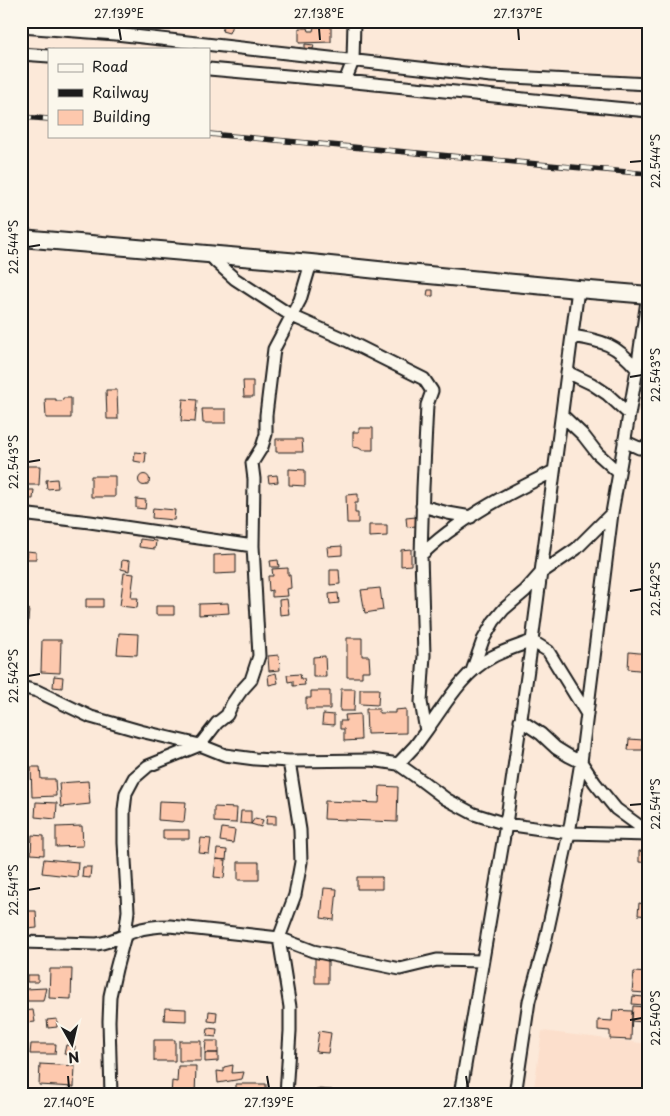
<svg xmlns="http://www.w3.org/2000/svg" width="670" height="1116" font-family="'Playpen Sans',sans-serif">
<rect width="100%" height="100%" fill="#fce9d9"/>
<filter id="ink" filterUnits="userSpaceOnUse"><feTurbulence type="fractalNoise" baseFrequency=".02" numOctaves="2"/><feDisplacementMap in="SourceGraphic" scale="10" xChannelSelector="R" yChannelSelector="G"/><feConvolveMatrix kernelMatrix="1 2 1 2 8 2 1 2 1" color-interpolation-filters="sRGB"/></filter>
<g filter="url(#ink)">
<path fill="#fcdfcc" d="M542,1031L649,1044V1095H533Z"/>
<path fill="#fdc8ad" stroke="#1c1c1c" d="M226,21L233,23L229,33L222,31Z
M322,22H331V42L299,43V28H308L309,31H313L314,27H322Z
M305,44L314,45L313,49H305Z
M428,290H433V296H427Z
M243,381H253V397H244Z
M106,390H117L118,419H107Z
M63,398H71V418H46L45,399H56V401H62Z
M183,399L197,400L195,422L181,421Z
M202,409H226V423H203Z
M359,428H373V450H362L359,448L353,447V432H359Z
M276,439H302L303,452H276Z
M135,452L146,453L145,463L134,461Z
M22,466H40L39,485H22Z
M289,469L305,470V486L289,485Z
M138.5 480a5.5 5.5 0 1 1 11 0a5.5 5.5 0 1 1-11 0Z
M277,475L278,482L269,483L268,476Z
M91,476H115V497H91Z
M57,479L58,488L47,489L46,480Z
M24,490H34L33,499L21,498V492H23Z
M358,494V503H355V513H358V523H347L346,495Z
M136,499L146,500L145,509L136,508Z
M153,508L175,510L174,520L152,518Z
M416,517V526L407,527L406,518Z
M369,525H387V536L369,537Z
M140,539L156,541L155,549L139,547Z
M645,543H649V555H645Z
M342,546V555L328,556L327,547Z
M411,549V565L401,566V550Z
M27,551L36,552V559H26Z
M236,554V573L214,574V555Z
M122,560L130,561L129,571L121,569Z
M278,560L279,567H271L270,561Z
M288,568V575H290L291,588L287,589L288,596L272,597V590L269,591L268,576H273L272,569Z
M330,570H339L340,584L330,585Z
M124,573L134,574L131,598H138L137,608L120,606Z
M380,588L383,610L365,613L361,590Z
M338,593L339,603L330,604L329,594Z
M86,599H103V607H86Z
M287,599L289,614L280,615L279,600Z
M228,603L229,613L199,615V604Z
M156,606H174V615H156Z
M21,609H29L27,633L21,632Z
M649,616V643L646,642Z
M119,633L138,634L137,655L117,654Z
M21,637L25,638L24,653H21Z
M347,638H362V656H369L370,671H362V677H347Z
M42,640H61L60,673L41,672Z
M629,652L649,654V671L628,669Z
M279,655L280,670L269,671L268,656Z
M325,656L326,677H313V657Z
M276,673L278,683L269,685L268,675Z
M300,674L301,679H304L305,685L293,686V681L288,682L287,675Z
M54,676L63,677L62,688L53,687Z
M341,689H355L354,711H340Z
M360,689H379L378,705L360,704Z
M311,691H330V709H306V698H311Z
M366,709H379V713H395V710L406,709V733L367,734Z
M323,714L334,715V725L322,724Z
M360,714L361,740L344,741V729H340V721H346L345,715Z
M629,739L643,740V750H628Z
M31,767H40L41,779H55L56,796L32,797Z
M88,781L90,804L61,807L59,783Z
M380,786L398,787L397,822L324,819L325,801L379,803Z
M159,801L186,802L184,822L158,820Z
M36,802L57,803L56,819L35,817Z
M214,807L237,808L236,823L214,822Z
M241,811H251V824L240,823Z
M267,815L276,816V824H266Z
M255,818L263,820L261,827L251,824Z
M82,826L83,846L56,847V827Z
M222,828L235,830L233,843L220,841Z
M163,830H189V839H163Z
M32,835L44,836V855L31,854Z
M201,838L211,839L209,854L199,853Z
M217,849L227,850L226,860L216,859Z
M639,851L649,852V863L639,862Z
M44,859L78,862L77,877L42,873Z
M216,859L226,860L224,878L214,877Z
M238,862H259V880H238Z
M83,867H91L90,878L82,877Z
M357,877H382V889H357Z
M324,888L337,889L334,920L321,918Z
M639,903L649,905V916L638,915Z
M25,911H36L37,928L27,929Z
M315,958H328V983H315Z
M50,969H72L71,999L49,998Z
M634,972L648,973L645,993L632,992Z
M27,975H38V982H27Z
M46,988L43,1001H27L26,989Z
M633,996L644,997V1005L632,1004Z
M633,1006L644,1007L643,1022L632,1021Z
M165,1008L186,1009V1021L164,1020Z
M33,1010L35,1022L26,1023L24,1011Z
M613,1010L632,1011L631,1040L610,1039V1031L598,1030V1020L612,1021Z
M209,1011L217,1012L216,1022L208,1021Z
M57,1019V1027L48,1028L47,1020Z
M208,1028L217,1029L216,1037L207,1036Z
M319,1031L331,1033L328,1053L316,1052Z
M154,1040H175V1061H154Z
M179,1041H201V1061H179Z
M206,1041H218V1053H205Z
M31,1044H56L55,1054H30Z
M66,1045L75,1046L74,1055L64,1054Z
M205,1053H218V1061L205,1062Z
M40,1064L75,1066L74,1087L39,1085Z
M233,1065L232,1073L244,1072L242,1079L218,1083L217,1071L224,1072V1067Z
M178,1066H196L195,1095H171L172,1081L177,1082Z
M236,1084H266V1095H231V1094H236Z
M316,1089L332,1090V1095H316Z
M32,1092H55V1095H32Z"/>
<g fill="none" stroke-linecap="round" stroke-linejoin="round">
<defs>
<path id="street" d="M21,27L116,34L491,76L649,84
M21,54L49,56
M209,69L345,81L615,108L649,111
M345,81L353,61L354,21
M209,254L216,262L235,279L292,316L344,339L424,379L432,391L427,405L423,488L421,555L424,655L421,702L426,731L415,746L398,764
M572,336C603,341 616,344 637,369
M567,372L592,384L607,394L629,414
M562,415L583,435L597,453L619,473
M624,441L639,448L649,447
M422,506L448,513L471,517
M21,514L90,522L253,546
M421,555C432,545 442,536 454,528C485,505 520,488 554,471
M472,671L483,640L494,621L504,609L525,591L541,573L576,549L612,513
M21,687L37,691L91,717L140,731L200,745L225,755L255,759L289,761L372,760L398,764L422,781L446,799L474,814L506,824L569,833L649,835
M520,720L541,734L556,748L569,756L581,762L595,783L616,809L649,833
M426,731C445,705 463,672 492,657C505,650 519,646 532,641L548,651L587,714
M21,942L97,944C111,942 122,936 135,931C146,927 158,926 170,926L279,938L313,951L400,969L437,960L482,961
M111,1095L109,1021L110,996L116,969L125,935L128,911L124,843V810L126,793L134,778L148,766L200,745L217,723L227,715L232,704L241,691L251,680L259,656L253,546L254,479L252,463L262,447L266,434V415L274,349L300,300L311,263
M286,1095L290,1031V1007L279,938L295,895L301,862L300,830L289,761
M460,1095L506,824L532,641L578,289
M515,1095L529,1001L544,947L569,833L581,762L612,513L637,369L648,294"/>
<path id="secondary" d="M21,238L311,263L397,272L578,289L649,295"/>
</defs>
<use href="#street" stroke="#1c1c1c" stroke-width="15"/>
<use href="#secondary" stroke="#1c1c1c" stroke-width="20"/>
<use href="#street" stroke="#fbf7ec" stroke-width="11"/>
<use href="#secondary" stroke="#fbf7ec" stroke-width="16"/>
<defs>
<path id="rail" d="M21,117L49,119
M209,134L649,174"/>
</defs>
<use href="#rail" stroke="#1c1c1c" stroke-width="5.5"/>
<use href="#rail" stroke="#fbf7ec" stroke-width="4" stroke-dasharray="11" stroke-linecap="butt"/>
</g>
</g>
<path fill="none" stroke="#1c1c1c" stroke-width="2" d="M119,28L121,40M319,28L320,40M518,28L519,40M630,162L642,161M28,247L40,245M630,377L642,375M28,462L40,460M630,591L642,589M28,676L40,674M630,805L642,804M28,890L40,888M630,1020L642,1018M68,1076L69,1088M267,1076L269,1088M466,1076L468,1088"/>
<rect width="670" height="1116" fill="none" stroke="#fbf7ec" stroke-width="55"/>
<rect x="48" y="48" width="162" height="90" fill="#fbf7ec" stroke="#a29f99"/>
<rect x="58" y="64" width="25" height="8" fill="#fbf7ec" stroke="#a29f99"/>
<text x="92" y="72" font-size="15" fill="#1c1c1c">Road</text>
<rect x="58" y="89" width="25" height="8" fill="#1c1c1c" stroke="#a29f99"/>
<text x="92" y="98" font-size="15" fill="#1c1c1c">Railway</text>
<rect x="58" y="110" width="25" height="15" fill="#fdc8ad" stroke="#a29f99"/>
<text x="92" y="122" font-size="15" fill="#1c1c1c">Building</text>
<g transform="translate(72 1044) rotate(172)" stroke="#fbf7ec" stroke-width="4" paint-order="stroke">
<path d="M0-4L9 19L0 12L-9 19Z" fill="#1c1c1c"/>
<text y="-8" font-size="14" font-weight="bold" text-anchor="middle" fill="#1c1c1c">N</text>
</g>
<rect x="28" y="28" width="614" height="1060" fill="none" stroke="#1c1c1c" stroke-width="2"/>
<g font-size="12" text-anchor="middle" fill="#1c1c1c">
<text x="119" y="18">27.139°E</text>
<text x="319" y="18">27.138°E</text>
<text x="518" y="18">27.137°E</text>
<text transform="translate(656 161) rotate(-90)" y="4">22.544°S</text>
<text transform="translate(14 247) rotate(-90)" y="4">22.544°S</text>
<text transform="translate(656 375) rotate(-90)" y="4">22.543°S</text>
<text transform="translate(14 462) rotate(-90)" y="4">22.543°S</text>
<text transform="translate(656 589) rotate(-90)" y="4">22.542°S</text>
<text transform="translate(14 676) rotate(-90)" y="4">22.542°S</text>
<text transform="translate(656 804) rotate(-90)" y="4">22.541°S</text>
<text transform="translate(14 890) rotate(-90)" y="4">22.541°S</text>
<text transform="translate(656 1018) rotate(-90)" y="4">22.540°S</text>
<text x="69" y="1107">27.140°E</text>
<text x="269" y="1107">27.139°E</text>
<text x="468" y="1107">27.138°E</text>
</g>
</svg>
